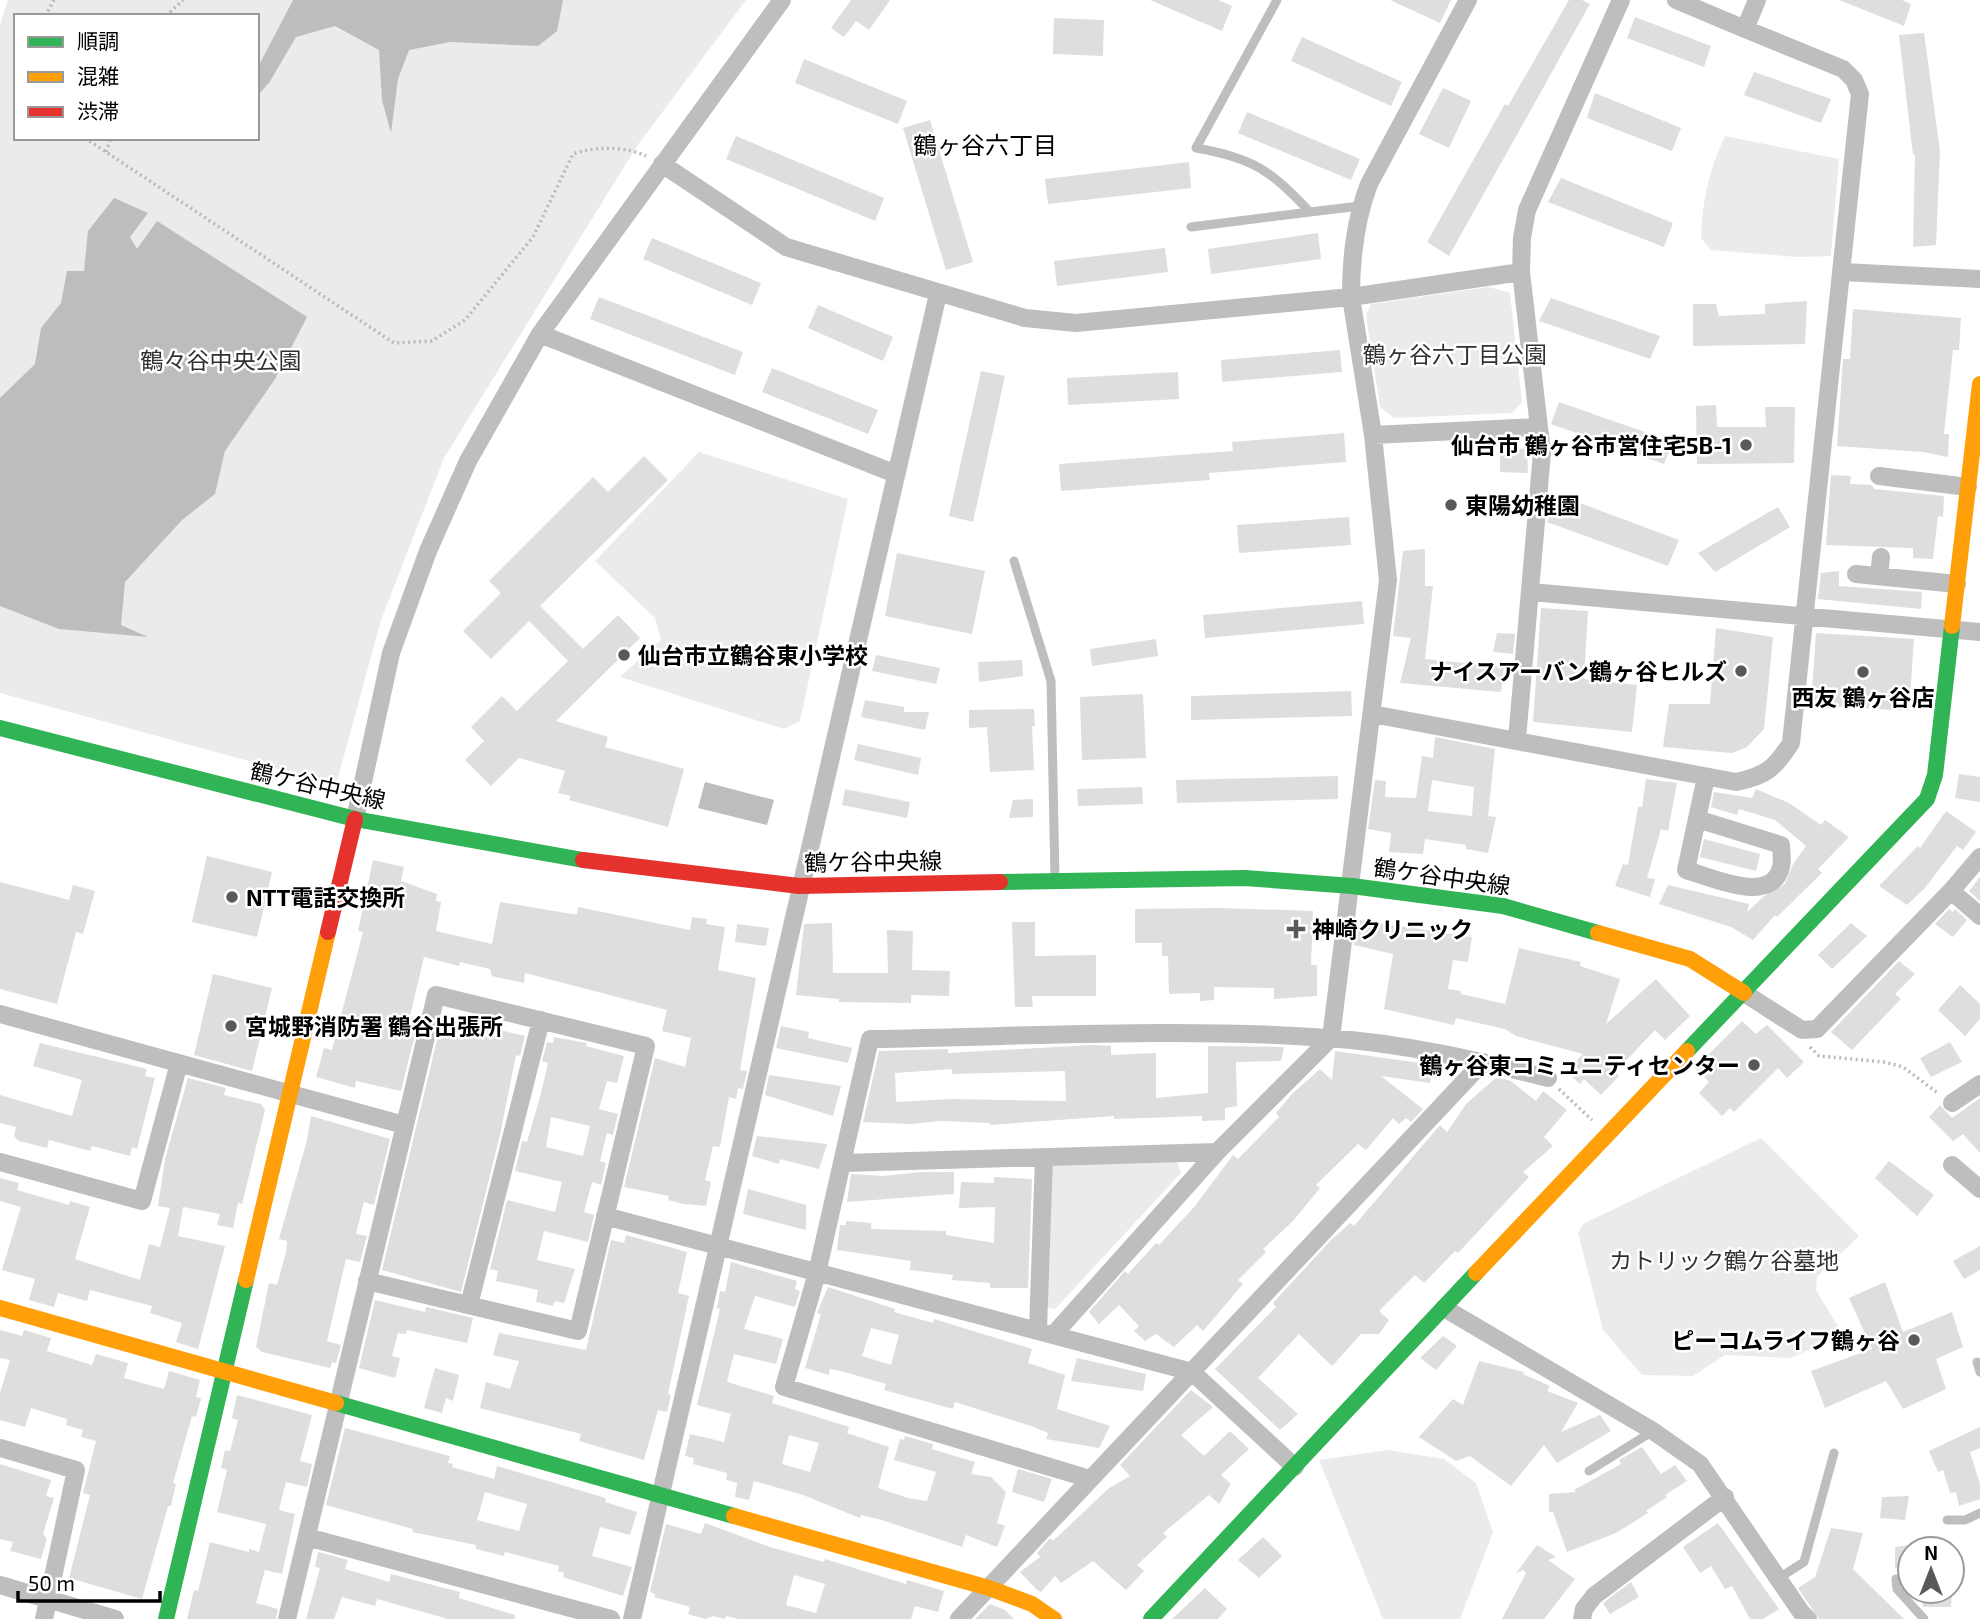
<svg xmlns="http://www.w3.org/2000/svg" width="1980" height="1619" font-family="'Exo 2','Noto Sans JP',sans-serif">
<rect width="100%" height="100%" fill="#fff"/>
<path fill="#ebebeb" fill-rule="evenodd" d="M8,0H746L637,146L444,458L381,620L336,785L0,693V25ZM16,16H257V138H16Z
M1725,136L1839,159L1831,256L1798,257L1711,250L1701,238C1702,201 1709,170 1725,136Z
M1489,287L1510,293L1522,402L1512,413L1394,418L1380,407L1366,315L1371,304Z
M699,452L848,499L800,721L784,729L620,677L661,640L655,618L595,561Z
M1761,1138L1859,1236L1817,1277L1816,1290L1843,1335L1790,1358L1725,1355L1693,1376L1642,1375L1603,1330L1578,1233L1583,1224Z
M1176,1159L1181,1173L1055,1309L1043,1307L1049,1163Z
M1388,1450L1444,1459L1476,1483L1493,1532L1460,1619H1383L1319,1460Z"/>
<path fill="#bdbdbd" d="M293,0H563L557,31L538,46L450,42L409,50L398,79L391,133L382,100L379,50L335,26L296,37L269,83L257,96V69Z
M114,198L148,213L130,237L137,249L157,221L307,317L275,379L225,451L215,494L182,520L125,582L121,625L148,637L59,629L0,606V398L35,364L41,328L61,303L67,271H84L88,231Z
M705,782L774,800L767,825L698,808Z"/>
<path fill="#dedede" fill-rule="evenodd" d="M851,0H890L869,30L856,21L844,37L831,28Z
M1150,0H1218L1232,6L1222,31Z
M1390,0H1451L1440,23Z
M1569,0H1582L1590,4L1449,256L1427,242L1505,104L1508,106Z
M1839,0H1902L1911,4L1904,26Z
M1635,17L1711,46L1704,67L1627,38Z
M1054,18L1104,20L1103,56L1053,54Z
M1924,33L1940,151L1936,245L1913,247L1915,154L1913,155L1899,35Z
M1302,37L1402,82L1391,106L1291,61Z
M804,59L907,101L898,124L795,83Z
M1754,72L1831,99L1821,123L1744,95Z
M1443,88L1471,101L1449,148L1419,134Z
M1595,93L1681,128L1672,151L1587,118Z
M1247,112L1360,159L1351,180L1238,133Z
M930,120L973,262L946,270L903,128Z
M736,136L884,198L875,221L726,159Z
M1189,162L1191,188L1048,204L1045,179Z
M1561,178L1673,223L1664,247L1548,202Z
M1318,233L1321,259L1211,274L1208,249Z
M652,238L761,283L752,305L643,259Z
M1165,248L1168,272L1057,286L1054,261Z
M599,297L743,352L735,375L590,319Z
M1551,298L1660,336L1650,359L1539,321Z
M1807,301L1805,344L1693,346V304H1716L1719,316L1765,314V304Z
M818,305L893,337L883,361L808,328Z
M1853,309L1961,318L1959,350H1953L1944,434H1949L1948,457L1923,452L1837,446L1843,359H1850Z
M1340,350L1342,372L1222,382L1221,360Z
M772,368L878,410L868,434L762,392Z
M981,371L1005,376L973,522L949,516Z
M1178,372L1179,399L1068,405L1067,378Z
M1559,402L1673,442L1664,464L1551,424Z
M1716,405L1717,427H1766L1765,407H1795L1794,463L1697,464L1696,406Z
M1344,433L1346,462L1209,473L1210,480L1061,491L1059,464L1233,451L1232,442Z
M1500,447L1527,449L1528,473L1500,472Z
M644,456L668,480L540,606L583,649L618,615L640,638L556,721L608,737L605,747L684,769L668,827L569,800L571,796L558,793L565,771L519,758L491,786L465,760L484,741L471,727L502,696L517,711L568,661L529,621L491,659L463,631L501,593L489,581L593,477L608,492Z
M1831,475L1851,476L1850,484L1872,485L1874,489L1944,496L1943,517L1938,516L1933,559L1913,558V548L1826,545Z
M1561,496L1679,540L1668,566L1547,522Z
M1778,507L1790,527L1715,572L1698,553Z
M1349,517L1351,545L1239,553L1237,525Z
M1425,549V586H1433L1425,659L1504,667L1501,692L1400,683L1411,638L1393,636L1403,551Z
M897,553L985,571L972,634L885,616Z
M1839,571V586L1922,592L1921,609L1818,599L1821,573Z
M1362,601L1364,624L1205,638L1203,615Z
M1541,608L1588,611L1584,679L1637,685L1632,732L1533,722Z
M1716,628L1773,637L1764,729L1747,747L1732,753L1663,747L1669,704H1710Z
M1497,633L1515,634L1513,654L1493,652Z
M1816,633L1914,639L1909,711L1811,705Z
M1156,639L1158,656L1092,666L1090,649Z
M876,655L940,668L936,684L872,671Z
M1022,660L1023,676L979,682L978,662Z
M1351,691L1352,716L1191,720V696Z
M1143,694L1146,758L1082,760L1080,697Z
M865,700L904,707V712H929L925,730L861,717Z
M1034,709L1035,726H1032L1034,770L990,772L987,727L969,728V710Z
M1435,737L1495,749L1488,816L1496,817L1488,853L1466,849V845L1425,839L1423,854L1389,852L1391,833L1368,829L1375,780L1386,781L1385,797L1416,798L1422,756L1433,758ZM1432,780L1474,787L1472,816L1428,811Z
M858,744L921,758L918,775L854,760Z
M1959,774L1980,777V802L1955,798Z
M1338,776V799L1177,803L1176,780Z
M1646,779L1677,783L1668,831L1661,829L1647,878L1655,879L1650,897L1615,886L1623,864L1628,865L1638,807H1642Z
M1142,787L1143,804L1078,806L1077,789Z
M845,789L910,802L907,818L842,805Z
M1756,789L1789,803L1821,825L1825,820L1849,837L1818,869L1822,873L1777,917L1775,915L1753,940L1731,927L1659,904L1668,885L1749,904L1747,912L1763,897L1785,884L1793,864L1806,846L1775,820L1739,809L1737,815L1711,807L1714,792L1752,798Z
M1033,799V817L1009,818L1013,800Z
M1946,811L1976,832L1963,850L1957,846L1925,888L1907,905L1879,886L1918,846L1920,848Z
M1704,839L1760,854L1756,871L1700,857Z
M207,856L272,872L257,937L192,922Z
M373,860L404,867L401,881L437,894L436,901L441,902L436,931L492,944L500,902L572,914H577L578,907L690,930L692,917L707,919L706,924L725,927L718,970L756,978L740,1070L747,1071L743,1089L738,1088L736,1099L729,1097L720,1147L713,1146L705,1180L711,1182L706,1206L684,1204L668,1200L669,1196L624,1187L655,1058L685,1067L691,1038L662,1031L667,1010L525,973L524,983L492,976L490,969L460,962L459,966L424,957L410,1016L419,1018L401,1091L356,1081L355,1088L316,1077L324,1048L332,1050L363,932L358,931Z
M1980,877V901L1969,891Z
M0,882L69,900L73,885L95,891L83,934L76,932L57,1004L0,989Z
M1220,908L1313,911L1311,965H1317V996L1274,999V988L1214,987V1000L1200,1001V993L1169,994L1168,956H1162V943H1135V909Z
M1949,909L1953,912L1955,909L1967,920L1953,937L1935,924Z
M1360,920L1472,937L1468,962L1453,960L1448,989L1461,991V994L1505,1004L1519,948L1581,962L1580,966L1620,979L1606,1024L1656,979L1690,1016L1665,1040L1655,1030L1615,1072L1619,1076L1601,1095L1584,1079L1580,1084L1566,1071L1583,1054L1516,1036L1505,1029L1456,1018L1454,1025L1384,1009L1393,954L1354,945L1357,924L1360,925Z
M1012,922H1035V956L1096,955V996H1032L1033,1007H1015Z
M832,923L833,973H888L887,930L913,931L912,970L950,971L949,996L911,995V1003L839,1002V999L796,995L804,924Z
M1851,923L1867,936L1832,969L1818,955Z
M737,924L769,928L766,946L735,942Z
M1899,961L1915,974L1895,994L1901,999L1852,1050L1831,1032Z
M213,974L272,988L252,1071L194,1055Z
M1960,985L1980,1004V1019L1965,1036L1938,1010Z
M1742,1021L1756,1034L1767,1025L1804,1062L1787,1078L1778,1068L1734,1112L1730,1108L1722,1116L1699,1093L1709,1082L1695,1068Z
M441,1023L478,1032L479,1025L525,1036L520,1056L516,1055L500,1135L461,1292L382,1270Z
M781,1026L809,1032L808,1038L852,1048L848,1063L776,1048Z
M554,1037L587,1043L586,1046L624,1056L617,1083L607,1081L599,1109L618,1114L613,1135L607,1133L600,1161L606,1163L601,1185L592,1182L584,1212L594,1215L588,1242L544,1231L537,1260L575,1269L564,1303L555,1301L553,1306L536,1302L538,1290L496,1281L498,1271L490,1269L507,1200L555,1212L562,1182L515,1171L522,1141L527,1142L541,1093L548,1063L542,1061L547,1042L553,1043ZM551,1117L590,1126L583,1156L546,1147Z
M1950,1042L1962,1062L1931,1077L1920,1058Z
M40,1043L147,1069L145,1076L155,1078L137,1149L132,1147L130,1156L92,1146L90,1151L49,1140L47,1148L19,1141L14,1136L16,1127L0,1123V1095L72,1116L82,1080L33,1066Z
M1092,1045L1111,1046V1055L1156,1053V1098L1208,1093V1046L1284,1047L1281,1061L1236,1062L1237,1106L1225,1108V1120L1202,1121V1116L1114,1119V1116L990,1125V1123L941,1121L911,1124L863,1122L879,1051L948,1049V1053ZM952,1069V1074L1065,1071L1066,1101L951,1099L896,1102L895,1073Z
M1335,1051L1434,1065L1430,1083L1381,1076L1423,1109L1411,1122L1406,1118L1399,1124L1393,1118L1366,1150L1358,1144L1316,1185L1320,1188L1293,1221L1263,1249L1266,1252L1238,1280L1243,1284L1203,1331L1197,1325L1174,1347L1156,1334L1145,1341L1134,1331L1139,1326L1119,1305L1099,1324L1089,1312L1125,1271L1128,1274L1156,1243L1159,1245L1195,1206L1233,1155L1238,1159L1279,1117L1276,1113L1292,1094L1320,1069L1332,1080Z
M769,1075L841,1086L833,1116L765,1095Z
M1497,1077L1511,1081L1536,1101L1543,1091L1567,1110L1544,1137L1553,1146L1523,1172L1529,1177L1458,1253L1455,1251L1424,1283L1415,1275L1379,1311L1389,1320L1379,1334H1361L1332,1366L1299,1334L1258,1378L1298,1414L1280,1430L1215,1369L1276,1307L1273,1303L1331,1240L1350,1223L1354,1226L1440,1125L1447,1132L1466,1104Z
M188,1078L226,1088L224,1095L261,1104L265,1110L242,1204L238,1203L233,1228L217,1225L220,1214L183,1207L178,1236L225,1246L198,1349L176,1342L182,1323L150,1313L152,1306L90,1290L87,1301L58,1293L54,1307L29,1300L35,1279L2,1270L21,1207L0,1201V1178L19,1183L17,1190L69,1205L70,1201L90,1207L75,1259L140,1280L149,1244L160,1247L170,1208L158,1206L165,1159Z
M1980,1098V1153L1963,1134L1953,1141L1929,1117L1940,1105L1952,1118Z
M311,1116L390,1139L374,1205L364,1202L356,1234L367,1236L360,1262L346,1259L327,1341L341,1345L336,1363L332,1362L330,1368L262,1352L256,1347L269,1283L277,1285L286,1252L287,1241L279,1239L307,1140Z
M757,1136L827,1144L819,1169L780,1159L779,1164L752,1156Z
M1889,1161L1934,1195L1917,1216L1875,1178Z
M922,1172H954V1194L847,1202L851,1174L883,1176Z
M994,1177L1032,1179L1028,1288H990V1283L952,1280L953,1275L910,1270L911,1261L837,1250L840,1225H846V1221L871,1223V1229L946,1231V1235L994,1243L995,1207L959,1208L961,1182L994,1183Z
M748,1189L806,1205V1230L743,1214Z
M626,1235L687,1252L678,1293L689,1296L668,1394L671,1395L667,1412L658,1410L644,1460L579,1441L581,1434L480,1408L486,1382L510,1389L519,1361L493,1355L499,1333L586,1350L611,1240L624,1243Z
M1980,1246V1270L1964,1279L1953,1261Z
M731,1262L797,1281L795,1289L800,1291L795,1307L755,1296L744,1329L783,1339L776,1364L734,1354L727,1382L774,1396L772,1403L849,1427L847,1433L889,1447L878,1488L908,1498L927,1501L936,1472L894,1460L900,1439L904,1440L905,1436L933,1444L932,1449L975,1462L971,1474L991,1477L1006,1492L997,1523L1005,1526L997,1547L966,1535L962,1547L882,1520L861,1515L860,1518L803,1495L754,1481L749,1500L735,1497L737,1483L726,1480L727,1473L693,1464L694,1458L685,1456L690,1434L724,1442L731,1414L697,1405L720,1309L717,1308L720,1291L725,1292ZM789,1435L819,1443L810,1472L782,1464Z
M1885,1282L1903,1332L1952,1312L1963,1347L1936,1359L1946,1389L1903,1409L1886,1381L1825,1408L1811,1371L1872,1349L1849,1298Z
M828,1287L895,1309L894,1312L933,1323L934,1319L1032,1349L1028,1363L1065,1375L1057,1409L1110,1426L1099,1448L1046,1439L1048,1433L1031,1426L955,1402L953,1409L884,1390L886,1384L841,1371L830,1369L829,1375L805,1368L821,1314L817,1313ZM871,1328L899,1335L891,1365L862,1356Z
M375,1300L425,1312L426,1307L473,1318L467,1343L407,1330L406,1334L398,1333L392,1356L400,1358L395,1378L359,1368Z
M0,1330L22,1336L24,1330L51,1338L47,1351L92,1365L96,1354L128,1363L124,1378L164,1389L169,1371L200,1380L196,1397L201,1398L196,1417L192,1416L173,1483L176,1484L171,1506H168L142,1599L69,1578L90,1495L83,1493L96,1441L81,1437L83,1430L66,1425L67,1419L31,1408L25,1427L0,1420V1393L10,1360L0,1358Z
M1443,1336L1457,1346L1436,1370L1420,1358Z
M1077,1358L1146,1374L1143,1391L1071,1381Z
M1479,1361L1524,1372L1523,1374L1550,1386L1547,1391L1578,1403L1561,1432L1600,1415L1611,1431L1557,1463L1544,1445L1511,1486L1470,1456L1456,1461L1419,1437L1453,1399L1463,1405Z
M435,1368L459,1375L453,1401L446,1398L442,1413L424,1408Z
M1191,1390L1213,1407L1181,1435L1204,1456L1230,1431L1249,1449L1221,1475L1231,1484L1219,1504L1209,1495L1163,1533L1167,1537L1137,1565L1144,1571L1126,1590L1093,1561L1061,1583L1055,1576L1041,1592L1037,1590L1020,1572L1040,1557L1037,1553L1050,1538L1053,1541L1108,1489L1130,1476L1120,1465Z
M237,1395L312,1415L300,1461L312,1464L307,1487L286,1482L279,1510L295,1514L282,1574L265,1570L256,1603L278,1609L276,1619H187L194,1590L198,1591L210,1542L249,1552V1549L259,1552L266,1524L217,1512L227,1470L221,1468L225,1450L230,1451L238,1420L232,1418Z
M1980,1427V1448L1970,1452L1980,1484V1499L1959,1506L1956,1492L1950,1493L1943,1470L1938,1472L1929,1451Z
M345,1428L450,1456L448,1463L453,1464L452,1467L494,1479L497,1466L606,1498L605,1502L637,1512L630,1535L600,1527L592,1556L632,1567L623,1596L563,1577L564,1573L558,1571L559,1566L505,1552L504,1556L476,1549V1545L412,1532L413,1529L326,1505ZM485,1492L527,1504L519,1531L477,1520Z
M1642,1447L1661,1474L1675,1465L1687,1481L1665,1495L1667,1497L1646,1511L1648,1513L1616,1533L1567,1552L1553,1512H1549V1494L1576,1492L1574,1490L1621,1464L1619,1460Z
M0,1464L51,1480L46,1496L54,1498L43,1534L47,1539L41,1559L10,1551L13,1542L0,1539Z
M1018,1469L1052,1479L1044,1502L1012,1492Z
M1909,1496L1905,1520L1880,1518L1882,1497Z
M705,1523L770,1547L824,1562L825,1559L906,1584L907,1580L944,1591L938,1612L915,1606L911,1619H739L726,1616L725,1619L713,1616L705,1619L688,1614L690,1608L687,1606L654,1597L655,1594L650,1592L666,1524L701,1534ZM794,1575L825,1584L816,1613L786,1605Z
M1718,1523L1779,1609L1763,1619H1750L1732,1586L1725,1589L1711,1566L1700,1573L1683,1547Z
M1831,1528L1863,1533L1853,1569L1904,1619H1819L1798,1588L1815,1577Z
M1263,1537L1282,1556L1259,1578L1238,1560Z
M1537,1545L1556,1557L1548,1560L1575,1579L1544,1619H1502L1526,1573L1523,1570L1516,1573Z
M1910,1545V1568H1895V1547Z
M318,1552L348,1560L345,1569L389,1582L391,1574L460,1592L459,1598L515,1615V1619H448L377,1599L375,1606L342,1597L334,1619H306L320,1568L315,1567Z
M1631,1582L1639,1597L1610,1614L1603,1603Z
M1205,1588L1227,1609L1218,1619H1172Z
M1921,1591H1952L1951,1607H1923Z
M990,1604L1005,1610L1014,1619H975Z"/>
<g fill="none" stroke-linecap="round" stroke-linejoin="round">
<path stroke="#b9b9b9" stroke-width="3.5" stroke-dasharray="2 3.5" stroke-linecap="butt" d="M45,16L54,0
M166,16L183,0
M85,138L394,343L432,341L465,320L533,237L573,154C596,146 624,146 646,156
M106,152L111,138
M1810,1047L1819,1056L1884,1062L1903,1067L1939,1094
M1559,1089L1592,1120"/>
<path stroke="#bebebe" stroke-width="9" d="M1277,0L1196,148C1254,158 1271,171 1310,212L1360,206
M1191,227L1310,212
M1014,561L1051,681L1055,879
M1977,1362L1980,1372
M1589,1471L1653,1431
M1947,1520H1965L1980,1513
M1779,1578L1804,1562L1834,1453
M1910,1579H1896L1897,1589L1924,1619"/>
<path stroke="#bebebe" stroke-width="18" d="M1468,0L1369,184C1355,221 1351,257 1351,297L1521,272
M1676,0L1745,29
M662,164L786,247L1025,318L1076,323L1351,297L1373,435L1388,580L1331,1038L1217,1152L1054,1334
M1843,272L1980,279
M540,334L896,474
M1373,435L1539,427
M1879,476L1968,487
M1856,574L1957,584
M1879,576L1881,557
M1531,592L1980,632
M1372,714L1736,782C1766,776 1775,768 1791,743L1860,94L1854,80L1843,69L1745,29L1757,0
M1517,739L1542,453L1521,272L1522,238L1527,210L1621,0
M355,819L391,653L428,551L468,461L540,334L782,0
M1697,819L1781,845C1781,852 1783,861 1781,867C1772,906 1710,877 1686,870L1706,777
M1951,891L1980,916
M1744,993L1802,1030L1817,1029L1951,891L1980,857
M0,1014L404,1125
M1952,1103L1980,1084
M0,1162L142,1201L179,1063
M844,1163L1217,1152
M1952,1165L1980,1189
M605,1216L1192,1372L1295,1467
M469,1305L541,1020
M1444,1308L1653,1431L1700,1464L1801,1612L1808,1619
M1038,1330L1044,1157
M0,1448L76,1470L44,1619
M1090,1479L784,1387L817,1273L870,1039C1022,1037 1176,1027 1328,1038C1401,1043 1476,1060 1548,1078
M307,1537L611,1619
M0,1585L115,1619
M287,1619L436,995L646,1046L578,1331L367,1281
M632,1619L938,294
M959,1619L1483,1062
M1582,1619L1584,1609L1594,1596L1725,1497"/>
<path stroke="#30b455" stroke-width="16" d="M0,728L355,819L583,860
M1000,882L1245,878L1352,886L1503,906L1598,933
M1687,1051L1927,799L1935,775L1952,626
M336,1403L734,1516
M166,1619L246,1280
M1151,1619L1476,1273"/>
<path stroke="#ff9f0a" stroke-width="16" d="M1952,626L1980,384
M1598,933L1690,959L1744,993
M1476,1273L1687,1051
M246,1280L328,932
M0,1308L336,1403
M734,1516L989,1588L1032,1604L1054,1619"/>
<path stroke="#e5322d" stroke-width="16" d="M583,860L799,886L1000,882
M328,932L355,819"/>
</g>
<g fill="#595959" stroke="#fff" stroke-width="2.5">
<circle cx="1746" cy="445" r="7"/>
<circle cx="1451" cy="505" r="7"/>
<circle cx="624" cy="655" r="7"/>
<circle cx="1741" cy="671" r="7"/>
<circle cx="1863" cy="672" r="7"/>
<circle cx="232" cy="897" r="7"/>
<path d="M1292.5 918.5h7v7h7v7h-7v7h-7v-7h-7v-7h7z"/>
<circle cx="231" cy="1026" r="7"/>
<circle cx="1754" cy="1065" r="7"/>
<circle cx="1914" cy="1340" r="7"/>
</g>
<g text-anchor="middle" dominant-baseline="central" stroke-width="5" stroke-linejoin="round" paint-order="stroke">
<g font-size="23" fill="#313131" stroke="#fff">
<text x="1455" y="354">鶴ヶ谷六丁目公園</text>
<text x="221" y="360">鶴々谷中央公園</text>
<text x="1724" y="1260">カトリック鶴ケ谷墓地</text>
</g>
<g font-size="23" font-weight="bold" fill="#000" stroke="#fff" text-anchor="start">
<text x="1732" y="445" text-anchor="end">仙台市 鶴ヶ谷市営住宅5B-1</text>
<text x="1465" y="505">東陽幼稚園</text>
<text x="638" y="655">仙台市立鶴谷東小学校</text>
<text x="1727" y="671" text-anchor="end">ナイスアーバン鶴ヶ谷ヒルズ</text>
<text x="1863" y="697" text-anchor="middle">西友 鶴ヶ谷店</text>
<text x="246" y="897">NTT電話交換所</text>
<text x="1312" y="929">神崎クリニック</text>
<text x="245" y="1026">宮城野消防署 鶴谷出張所</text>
<text x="1740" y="1065" text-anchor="end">鶴ヶ谷東コミュニティセンター</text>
<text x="1900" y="1340" text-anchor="end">ピーコムライフ鶴ヶ谷</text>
</g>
<g font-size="23" fill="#000" stroke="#fff">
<text transform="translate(318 785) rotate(13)">鶴ケ谷中央線</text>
<text transform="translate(873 861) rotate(-1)">鶴ケ谷中央線</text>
<text transform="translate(1442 876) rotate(8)">鶴ケ谷中央線</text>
</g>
<g font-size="24" fill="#000" stroke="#fff">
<text x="985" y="144">鶴ヶ谷六丁目</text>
</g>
</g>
<rect x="14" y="14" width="245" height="126" fill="#ffffff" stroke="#999999" stroke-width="2"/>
<rect x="28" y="37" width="35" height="10" fill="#30b455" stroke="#999999" stroke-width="2"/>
<text x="77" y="49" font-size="21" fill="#000000">順調</text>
<rect x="28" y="72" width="35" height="10" fill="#ff9f0a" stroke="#999999" stroke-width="2"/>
<text x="77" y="84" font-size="21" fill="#000000">混雑</text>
<rect x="28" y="107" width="35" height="10" fill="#e5322d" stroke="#999999" stroke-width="2"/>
<text x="77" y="119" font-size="21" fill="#000000">渋滞</text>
<g transform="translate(1931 1570)"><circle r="33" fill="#ffffff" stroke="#999999" stroke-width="2"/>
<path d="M0-5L12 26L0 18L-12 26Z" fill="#595959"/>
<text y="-10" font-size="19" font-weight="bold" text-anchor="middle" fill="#000000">N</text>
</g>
<path d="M18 1591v10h142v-10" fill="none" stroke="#000000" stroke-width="3.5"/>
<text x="28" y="1591" font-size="21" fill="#000000" stroke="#ffffff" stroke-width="5" paint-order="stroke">50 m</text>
</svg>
